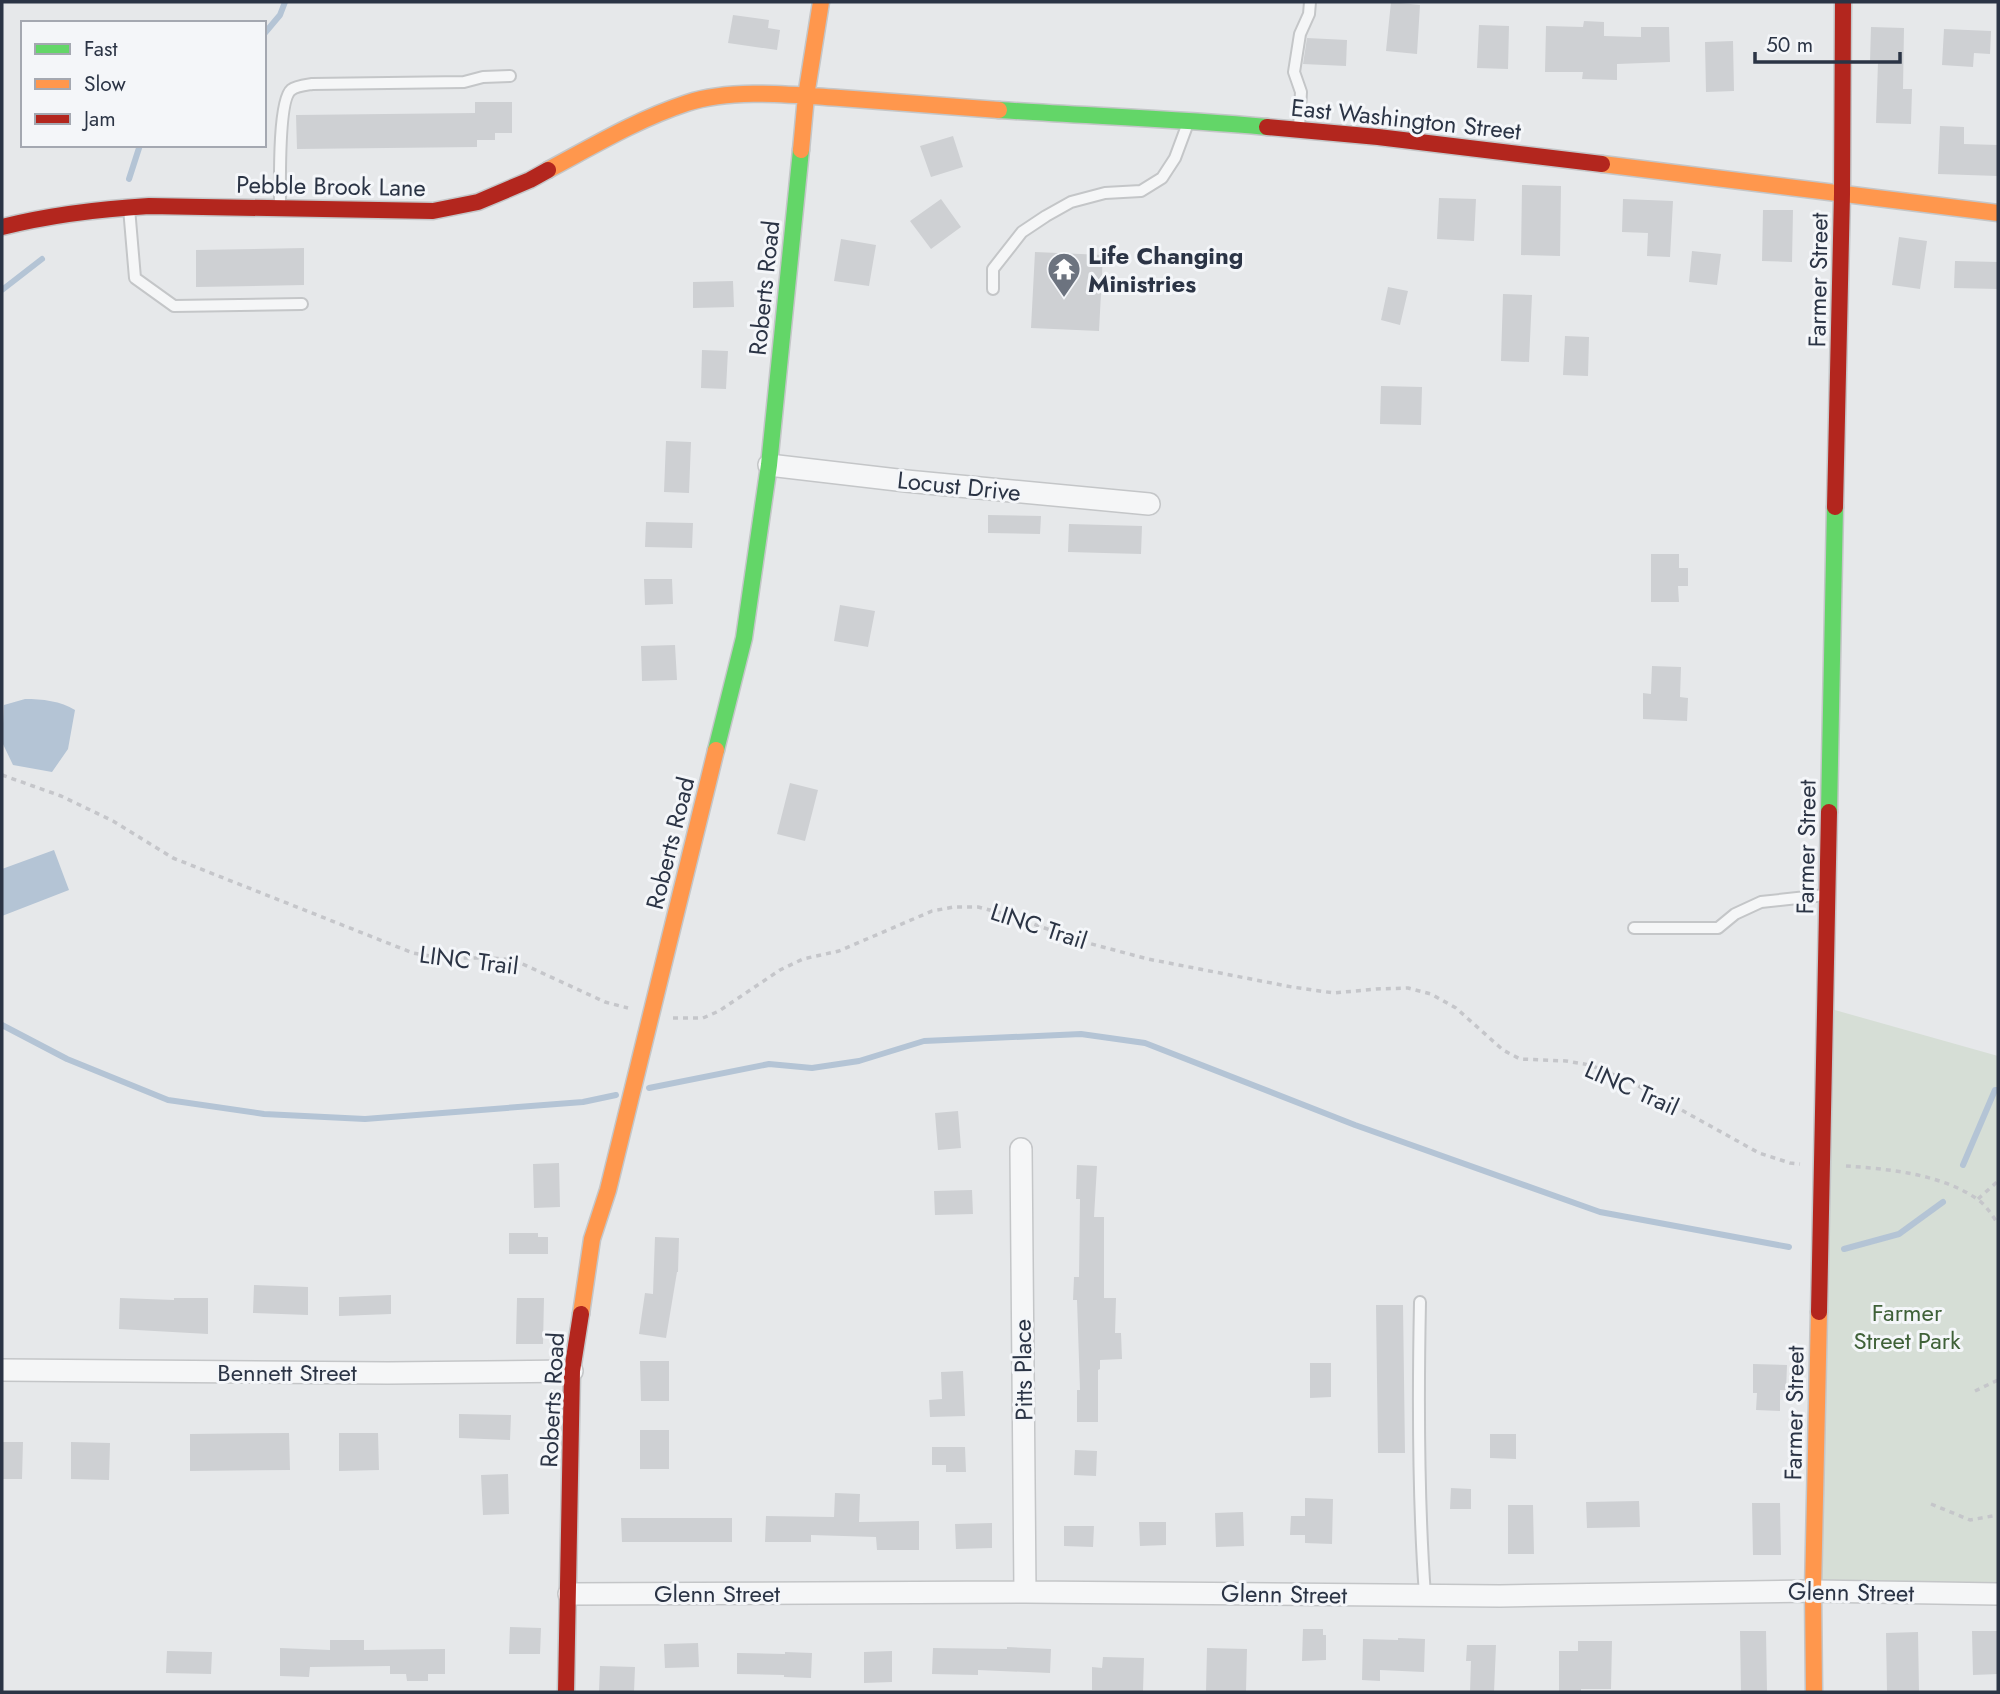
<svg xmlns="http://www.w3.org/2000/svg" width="2000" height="1694" font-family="Jost,sans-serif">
<rect width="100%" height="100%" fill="#e6e8ea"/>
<path fill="#d6ded6" d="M1817,1005L1998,1056V1594L1813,1598Z"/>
<path fill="#b4c4d5" d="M25,699C42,699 61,701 75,710L68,749L52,772L13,765L2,742L4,705Z
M54,850L69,890L2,916V869Z"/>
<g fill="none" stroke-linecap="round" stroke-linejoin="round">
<path stroke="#b4c4d5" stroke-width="6" d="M264,34L280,15L285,2
M129,179L140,145
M2,290L42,259
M2,1025L67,1059L168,1100L264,1114L365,1119L583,1102L616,1095
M649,1088L769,1064L812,1068L859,1061L924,1041L1081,1034L1145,1043L1355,1125L1600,1212L1789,1247
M1963,1165L1995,1090H1998
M1844,1249L1899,1234L1943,1202"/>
</g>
<path fill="#ced0d3" d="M1391,2L1420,5L1417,54L1386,51Z
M733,15L769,20L768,28L780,30L777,50L728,43Z
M1584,21L1604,22V36L1641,37V27H1669L1670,62L1617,64V80L1582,79L1583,72H1545L1546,26L1583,27Z
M1479,25L1509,26L1508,69L1477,68Z
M1871,27L1904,28L1903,89H1912L1911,124L1876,123L1878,62H1870Z
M1944,29L1991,31L1990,54L1974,53L1973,67L1942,65Z
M1307,38L1347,40L1346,66L1303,64Z
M1733,41L1734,91L1706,92L1705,42Z
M475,102H512V133H495V140H477V147L297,149L296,115L475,113Z
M1940,126L1964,127V144L1998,145V176L1938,174Z
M953,136L963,167L931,177L920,146Z
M1522,185L1561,186L1560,256L1521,255Z
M1439,198L1476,199L1474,241L1437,239Z
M941,199L961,227L931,249L910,221Z
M1623,199L1673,201L1670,257L1647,256L1648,233L1622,232Z
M1763,210H1793L1792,262L1762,261Z
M1899,237L1927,241L1920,289L1892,285Z
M841,239L876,245L869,286L834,281Z
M304,248V285L196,287V250Z
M1692,251L1721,254L1717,285L1689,282Z
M1035,252L1103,255L1099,331L1031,328Z
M1955,261L1998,262V289L1954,288Z
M733,281L734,307L693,308V282Z
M1388,287L1408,291L1400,325L1381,320Z
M1503,294L1532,295L1529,362L1501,361Z
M1565,336L1589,337L1588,376L1563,375Z
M702,350L728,351L726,389L701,388Z
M1381,386L1422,387L1421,425L1380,424Z
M666,441L691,442L689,493L664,492Z
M988,515L1041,516L1040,534L988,533Z
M646,522L693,523L692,548L645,547Z
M1069,524L1142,526L1141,554L1068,552Z
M1651,554H1679V568H1688V586H1678L1679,602H1651Z
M644,579H672L673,604L645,605Z
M840,605L875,611L868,647L834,641Z
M675,645L677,680L642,681L641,646Z
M1652,666L1681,667L1680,697L1688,698L1687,721L1643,719V693L1651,694Z
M790,783L818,790L805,841L777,834Z
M958,1111L961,1148L938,1150L935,1113Z
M559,1163L560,1207L534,1208L533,1164Z
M1077,1165L1097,1166L1094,1217H1104V1298H1116L1115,1333H1121L1122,1359L1100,1360V1369L1098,1370V1422H1077V1390H1080L1077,1300H1073L1074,1277H1079L1080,1199H1076Z
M972,1190L973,1214L935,1215L934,1191Z
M509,1233H538V1237H548V1254H509Z
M655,1237L679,1238L678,1272H677L666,1338L639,1334L645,1293L653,1294Z
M254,1285L308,1287V1315L253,1313Z
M391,1295V1314L339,1316V1297Z
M120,1298L174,1300V1298H208V1334L119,1329Z
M517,1298H544L543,1344H516Z
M1376,1305H1403L1405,1453H1378Z
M640,1361H669V1401H641Z
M1310,1363H1331V1397L1310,1398Z
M1753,1364L1787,1365L1786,1390H1780V1411L1756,1410L1757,1393H1753Z
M963,1371L965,1416L930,1417L929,1400L942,1399L941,1372Z
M459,1414L511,1415L510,1440L459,1438Z
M640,1430H669V1469H640Z
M289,1433L290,1470L190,1471V1434Z
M339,1433H378L379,1470L339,1471Z
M1490,1434H1516V1459L1490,1458Z
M2,1442H23L22,1479H2Z
M71,1442L110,1443L109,1480L71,1479Z
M932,1447H965L966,1472H946V1465H932Z
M1075,1450L1097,1451L1096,1476L1074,1475Z
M508,1474L509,1514L483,1515L481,1475Z
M1451,1488L1471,1489V1509H1450Z
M835,1493L860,1494L859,1522L919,1521V1550H877L876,1537L811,1535V1542H765L766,1516L834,1517Z
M1305,1498L1333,1499L1332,1544L1305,1543V1535H1290L1291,1516H1305Z
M1639,1501L1640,1527L1587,1528L1586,1502Z
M1752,1503H1780L1781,1555H1753Z
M1508,1505H1533L1534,1554H1508Z
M1243,1512L1244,1546L1216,1547L1215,1513Z
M621,1518H732V1542H622Z
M1139,1522H1166V1545L1140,1546Z
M992,1523V1548L956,1549L955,1524Z
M1064,1526H1094L1093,1547L1064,1546Z
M510,1627L541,1628L540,1654H509Z
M1303,1629H1323V1635H1326V1660L1302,1661Z
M1740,1631H1766L1767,1692H1741Z
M1972,1631H1998V1674L1973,1675Z
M1918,1632L1919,1692H1887L1886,1633Z
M1398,1638L1425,1639L1424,1672L1380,1670V1681L1362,1680L1363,1639L1398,1640Z
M330,1640H364V1650L445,1649V1674H428V1681H407L406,1674H390V1666L310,1667L309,1677L280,1676V1648L330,1650Z
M1578,1641H1612L1611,1689H1581V1692H1559V1651H1578Z
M698,1643L699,1667L665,1668L664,1644Z
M1467,1645H1496L1494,1692H1470L1471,1661H1466Z
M1007,1647L1051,1649L1050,1673L978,1670V1675L932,1674L933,1648L1007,1649Z
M1207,1648L1247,1649L1246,1692H1206Z
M167,1651L212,1652L211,1674L166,1673Z
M892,1651V1682L864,1683V1652Z
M785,1652L812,1653L811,1678L784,1677V1675L737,1674V1653L785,1654Z
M1103,1657L1144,1658L1143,1691L1092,1690V1667L1102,1668Z
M600,1666L635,1667L634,1692L599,1691Z"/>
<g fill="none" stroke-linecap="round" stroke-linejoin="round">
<defs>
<path id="lane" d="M1299,128L1301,92L1294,72L1300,34L1309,14L1310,2
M280,207C280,187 278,101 291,90C296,86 306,85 312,84L464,82L483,77L510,76
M129,208L135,278L174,306L302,304
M993,289V269L1022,232L1046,216L1071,202L1105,193L1141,191L1162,178L1175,158L1188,123
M1634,928H1718L1735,914L1761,902L1825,895
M1420,1302C1418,1399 1418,1499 1425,1595"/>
<path id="street" d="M769,465L906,481L1149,504
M1021,1149L1025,1592
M2,1370L388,1373L572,1371
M569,1594L1025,1592L1500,1596L1813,1591L1998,1594"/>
<path id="fast" d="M999,110C1089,116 1178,119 1267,127
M716,750L744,638L769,465L801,150
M1829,812L1835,507"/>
<path id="slow" d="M801,150L806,96L821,2
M1602,164L1998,213
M548,170C593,146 638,119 687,103C732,88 794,95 840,98C893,102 946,106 999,110
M581,1314L592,1239L608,1190L716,750
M1814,1692L1813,1591L1819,1312"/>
<path id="jam" d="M1267,127L1378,137L1602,164
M2,227C50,215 99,209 149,206L433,211L478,202L530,180L548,170
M1835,507L1842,194L1843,2
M1819,1312L1829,812
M566,1692L572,1371L581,1314"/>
</defs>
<use href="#lane" stroke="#c4c6c8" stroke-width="14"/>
<use href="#street" stroke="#c4c6c8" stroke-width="24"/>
<use href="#fast" stroke="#c4c6c8" stroke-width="19"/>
<use href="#slow" stroke="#c4c6c8" stroke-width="19"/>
<use href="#jam" stroke="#c4c6c8" stroke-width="19"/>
<path stroke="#c5c6ca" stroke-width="3.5" stroke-dasharray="5 5" stroke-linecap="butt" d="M2,775L61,796L113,821L173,858L413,953L441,958H492L514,960L605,1002L628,1008
M673,1018H703L719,1011L780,970L803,959L839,951L932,911L954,907H978L1005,914L1084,942L1148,959L1292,987L1334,993L1376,989L1408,988L1431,994L1456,1008L1503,1050L1520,1059L1566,1061L1590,1065L1631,1082L1759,1153L1790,1163L1800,1164
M1846,1166C1889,1169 1941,1174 1977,1199C1986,1205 1992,1215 1998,1224
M1978,1199L1998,1181
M1975,1391L1998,1380
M1931,1504L1970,1520L1998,1515"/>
<use href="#lane" stroke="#f5f6f7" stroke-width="10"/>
<use href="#street" stroke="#f5f6f7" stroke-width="21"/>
<use href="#fast" stroke="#63d668" stroke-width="16"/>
<use href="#slow" stroke="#ff974d" stroke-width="16"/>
<use href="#jam" stroke="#b3261e" stroke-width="16"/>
</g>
<defs>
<symbol id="temple-pin" viewBox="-11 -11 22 30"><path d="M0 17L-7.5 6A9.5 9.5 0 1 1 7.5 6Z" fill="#6c737f" stroke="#f4f6f9"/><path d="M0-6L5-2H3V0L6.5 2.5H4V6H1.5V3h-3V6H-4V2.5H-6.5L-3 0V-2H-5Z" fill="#fff"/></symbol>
</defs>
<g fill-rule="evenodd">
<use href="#temple-pin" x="1045" y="250" width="38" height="52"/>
</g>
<g text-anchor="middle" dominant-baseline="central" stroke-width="6" stroke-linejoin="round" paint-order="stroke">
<g font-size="24" fill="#2b3445" stroke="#f4f6f9">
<text transform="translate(1406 119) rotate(6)">East Washington Street</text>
<text transform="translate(331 186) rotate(1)">Pebble Brook Lane</text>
<text transform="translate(1818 280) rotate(-89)">Farmer Street</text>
<text transform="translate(764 288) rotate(-84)">Roberts Road</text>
<text transform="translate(959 486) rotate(6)">Locust Drive</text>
<text transform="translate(670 843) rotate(-76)">Roberts Road</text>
<text transform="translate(1806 847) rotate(-89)">Farmer Street</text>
<text transform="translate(1039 926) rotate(18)">LINC Trail</text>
<text transform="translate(469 960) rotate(7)">LINC Trail</text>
<text transform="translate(1632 1088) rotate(24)">LINC Trail</text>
<text transform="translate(1023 1370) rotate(-91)">Pitts Place</text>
<text x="287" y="1372">Bennett Street</text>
<text transform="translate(552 1400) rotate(-87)">Roberts Road</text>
<text transform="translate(1794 1413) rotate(-89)">Farmer Street</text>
<text transform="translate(1851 1592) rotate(1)">Glenn Street</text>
<text x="717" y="1593">Glenn Street</text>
<text transform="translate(1284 1594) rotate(1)">Glenn Street</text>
</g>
<g font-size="24" font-weight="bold" fill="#2b3445" stroke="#f4f6f9" text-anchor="start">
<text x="1088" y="255">Life Changing<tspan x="1088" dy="28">Ministries</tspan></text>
</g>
<g font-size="24" fill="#3f6138" stroke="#f4f6f9">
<text x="1907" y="1312">Farmer<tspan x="1907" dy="28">Street Park</tspan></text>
</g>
</g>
<rect width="2000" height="1694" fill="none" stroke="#2b3445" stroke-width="7"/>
<rect x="21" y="21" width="245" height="126" fill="#f4f6f9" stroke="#a4a8b1" stroke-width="2"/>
<rect x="35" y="44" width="35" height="10" fill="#63d668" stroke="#a4a8b1" stroke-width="2"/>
<text x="84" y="56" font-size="21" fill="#2b3445">Fast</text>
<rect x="35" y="79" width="35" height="10" fill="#ff974d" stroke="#a4a8b1" stroke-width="2"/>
<text x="84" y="91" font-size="21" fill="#2b3445">Slow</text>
<rect x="35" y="114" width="35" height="10" fill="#b3261e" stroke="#a4a8b1" stroke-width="2"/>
<text x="84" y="126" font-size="21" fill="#2b3445">Jam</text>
<path d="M1755 52v10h145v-10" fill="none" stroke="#2b3445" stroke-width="3.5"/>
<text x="1766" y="52" font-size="21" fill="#2b3445" stroke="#f4f6f9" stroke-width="5" paint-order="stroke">50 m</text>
</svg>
